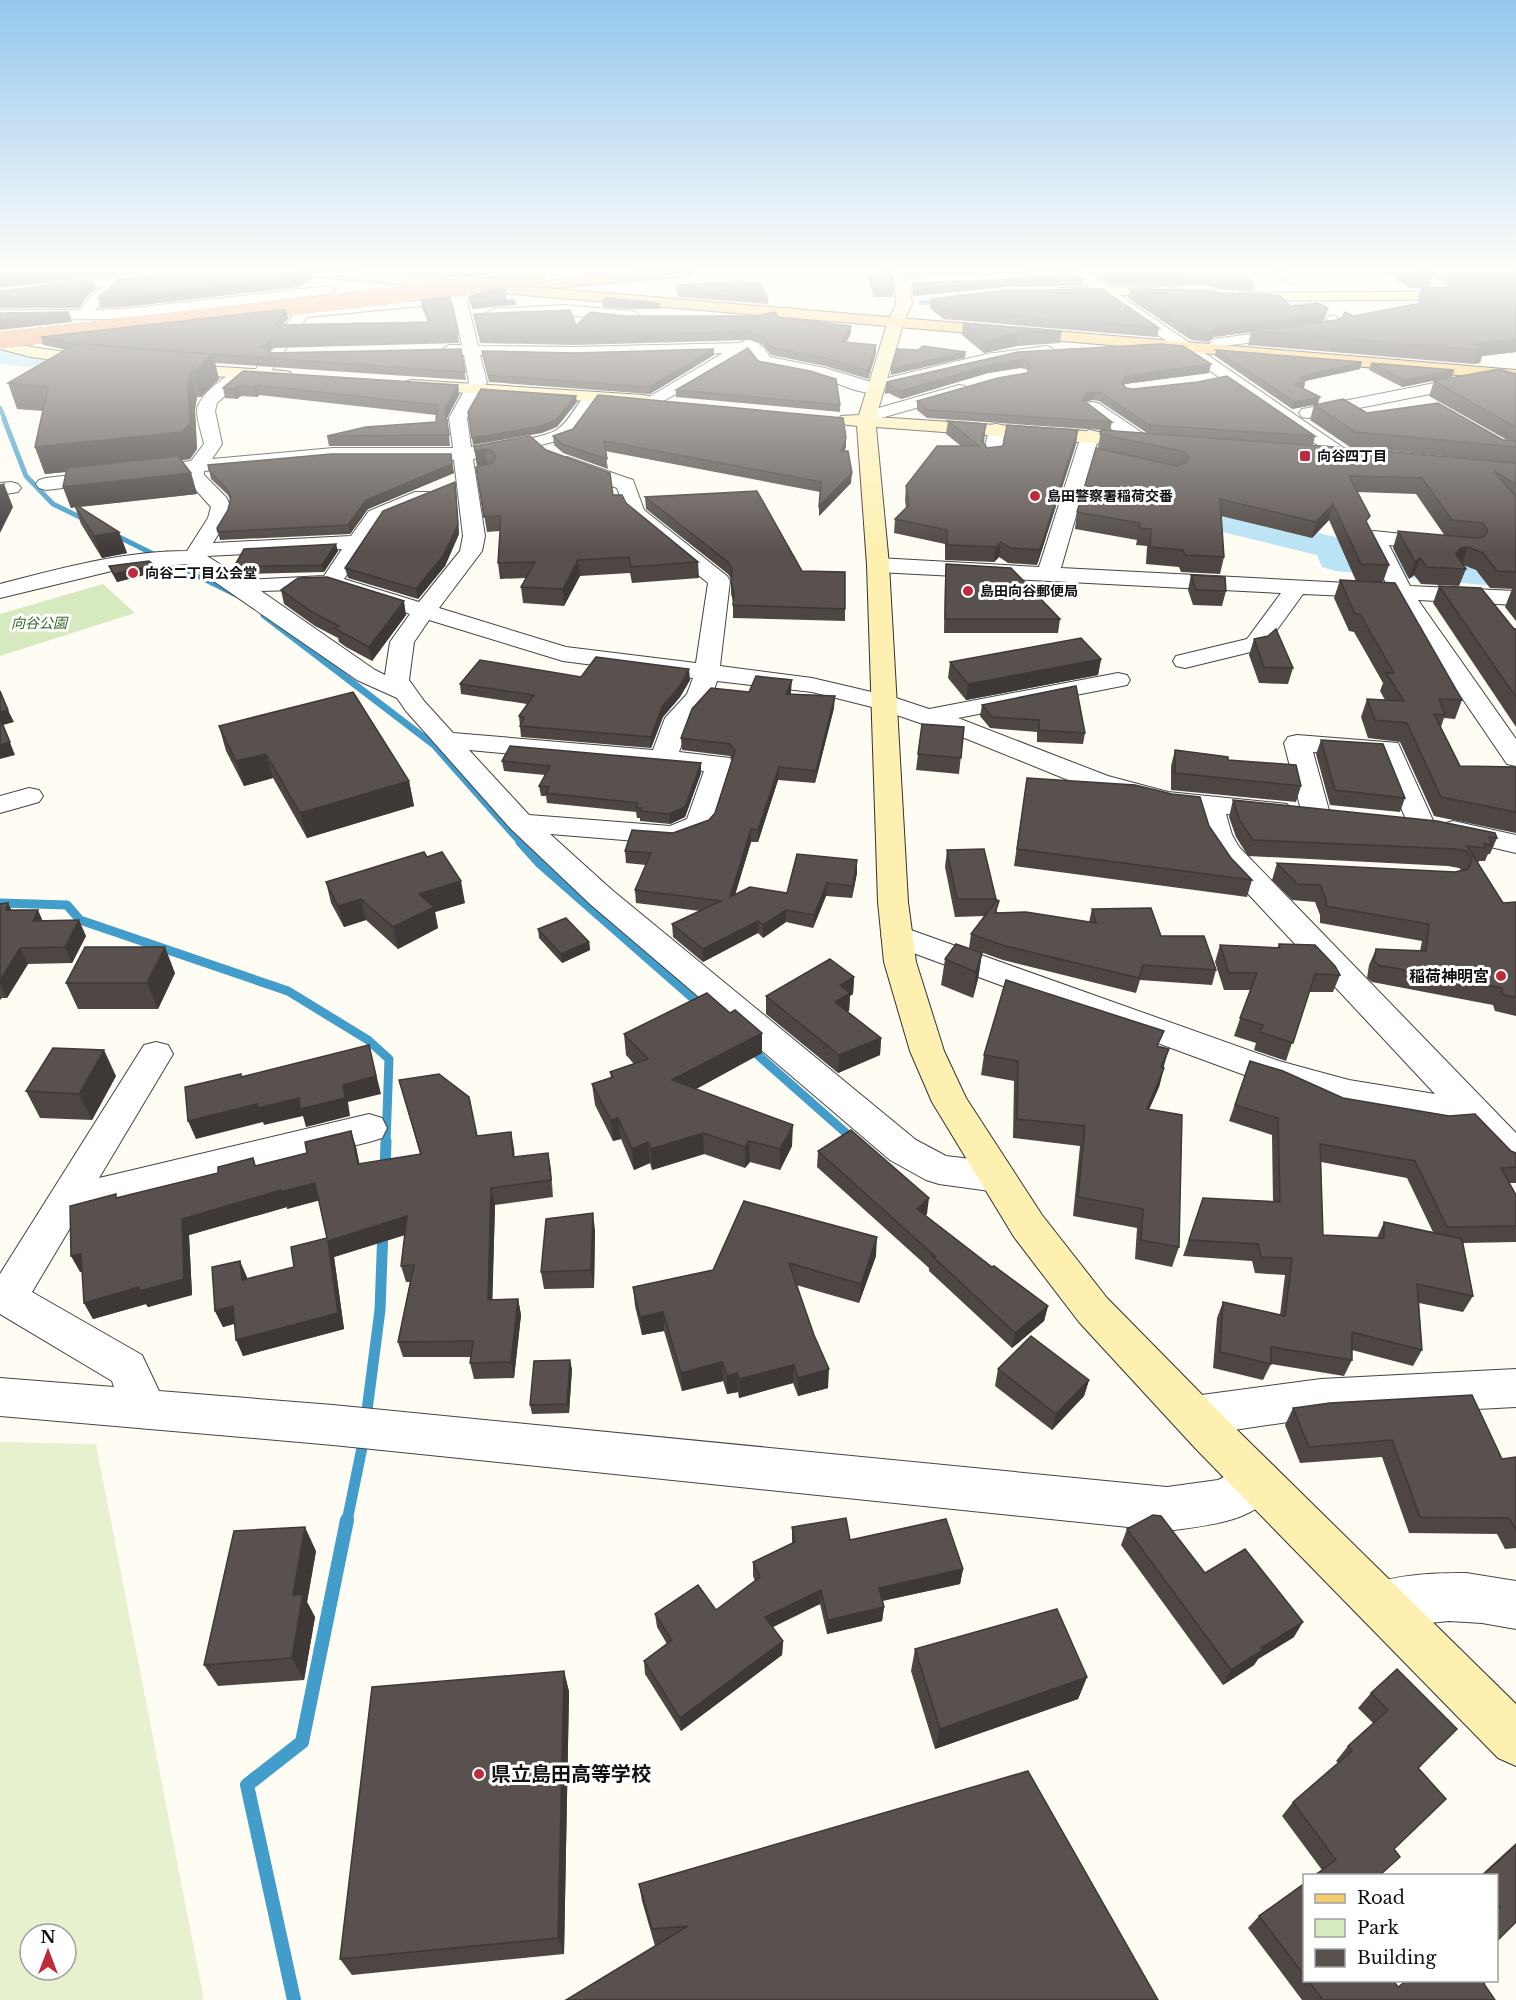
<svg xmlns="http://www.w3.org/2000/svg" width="1516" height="2000" font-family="'Libre Baskerville','Noto Sans JP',serif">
<rect width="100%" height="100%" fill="#fffcf4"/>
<path fill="#d7e9be" d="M103,584L135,613L0,656V614Z"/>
<path fill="#e7f1cf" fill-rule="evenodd" d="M0,1442L96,1444L204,2000H0ZM30,1934H66V1970H30Z"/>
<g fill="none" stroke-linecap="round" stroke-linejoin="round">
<path stroke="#439dca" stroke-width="4.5" d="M921,303L943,301
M0,408L5,420"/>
<path stroke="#439dca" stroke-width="5" d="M4,419L26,476L53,504L88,521
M111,533L238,596"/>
<path stroke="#439dca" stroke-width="7" d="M264,615L434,745L521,843"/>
<path stroke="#439dca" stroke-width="9" d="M520,842L539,863L702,1006
M0,903L67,905L80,920L288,991L368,1040L389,1059L386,1142
M751,1049L855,1141"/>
<path stroke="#439dca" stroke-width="11" d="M385,1170L386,1141
M366,1418L380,1310L383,1229
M347,1521L364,1438"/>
<path stroke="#439dca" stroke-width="14" d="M294,2000L247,1785L302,1742L347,1520"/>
<path fill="#bae3f5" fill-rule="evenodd" d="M0,346L193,367L654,398L665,400L670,407L665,414L654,416L193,385L0,364Z
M1144,491L1348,540L1354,549L1516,564V588L1336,571L1322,567L1317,555L1131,510L1126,502L1131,494Z"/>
<defs>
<path id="street" d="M1024,272H1086L1354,455L1352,459H1338L1072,276L996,283L902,287L895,283L902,279Z
M1271,272H1288L1302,282L1295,286Z
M1414,272H1430L1455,294L1453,297H1443Z
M112,277L117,278L121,284L95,310L124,309L329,286L336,290L329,294L124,319L0,320V310H80L88,298L104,286L49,292L42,288L49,284Z
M465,293L472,297L467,301L478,346L575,347L740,343L751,337L782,308H792L795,311L792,314L759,345L764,348L770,357L825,368L871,382L987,354L1046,346L1052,348L1054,351L1052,354L987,364L884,388L882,392C861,397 838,382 818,377C799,372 778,369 758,365L752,354L748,352L655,406L649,405L646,401L649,397L723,353L575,357L480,355L487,382L467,418L471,447C489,445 545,439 558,429C569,421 578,403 587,392H599L602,396L572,437L498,456L473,459L485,536L482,551L439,608L566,647L696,663L708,583L628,517L617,488L560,467L557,463L560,459L567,457L633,480L644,510L727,576L730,581L720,666L812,678L893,697L929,709L1118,673L1127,675L1130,680L1127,685L958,718L1108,776L1168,792L1287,804L1291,810L1287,816L1277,818L1226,814L1232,835L1239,847L1516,1133V1170L1503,1166L1465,1125L1349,1106L1258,1080L886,943L881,936L886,929L897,926L908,929L1279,1061L1349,1080L1435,1094L1224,868L1206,841L1197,811L1168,808L1088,788L967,739L876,708L812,692L717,681L712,696L690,720L679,752L730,758L733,764L713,824L709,830L673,844L550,834L612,890L916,1140L946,1156L997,1162L1010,1167L1016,1177L1010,1187L997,1192L939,1184L926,1180L890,1160L590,904L511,829L406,711L397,698L357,680L189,564L120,569L0,598V584C62,568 123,551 187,551L208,518L211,507L188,481L185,474L46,490L39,488L36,484L39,480L46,478L191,461L204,444C202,434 197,421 197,410C198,395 233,367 247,370L249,374L217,403L215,411L222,444L212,459L333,448H453L449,418L469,382L464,355H449L441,350L449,345H462L453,303L307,317L266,379H254L252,375L292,316L290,313L298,308ZM333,460H454L463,536L460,551L419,602L344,579L383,519L429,500L432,496L429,492H415L369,511L351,536L213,543L228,518L231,507L226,497L204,475V471ZM342,549L324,576L245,580L207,556ZM330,589L410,614L390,642L385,675L375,670L261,591ZM429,620L563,661L693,678L687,694L665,718L653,750L453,733L424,701L409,680L414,642ZM469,750L704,771L687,819L670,826L529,815Z
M563,305L633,311L641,316L633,321L563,315L493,319L485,314L493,309Z
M1333,315L1341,320L1337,330L1332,332L1224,346L1220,352L1214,354L1206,349L1213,339L1323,325L1328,317Z
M1475,375L1481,376L1484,380L1481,384L1308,418L1302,417L1299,413L1302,409L1308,408Z
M959,385L965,386L968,390L965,394L867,422L861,421L858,417L861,413Z
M1092,402L1098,403L1147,436L1149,440L1147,444H1133L1086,411L1083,407L1086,403Z
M996,424L1002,425L1005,429L1001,455L999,459H985L983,455L990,425Z
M1090,430L1097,432L1099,436L1061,568L1387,585L1363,537L1367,533L1374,531L1441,538L1449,539L1452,544L1449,549L1441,550L1389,545L1410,586L1516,591V605L1418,600L1516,739V766L1507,764L1394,598L1303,594L1263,649L1185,668L1176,666L1173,661L1176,656L1247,639L1281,593L878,572L870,570L867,565L870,560L878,558L1039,567L1081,436L1083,432Z
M11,482L18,484L21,488L18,492L0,495V483Z
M1297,735L1398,743L1435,825L1431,831L1421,834L1411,831L1379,756L1313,752L1330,814L1326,820L1316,822L1306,820L1302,814L1284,743L1288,737Z
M29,788L39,790L43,796L39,802L0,813V796Z
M1453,821L1516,835V853L1443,836L1439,830L1443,824Z
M156,1042L168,1045L173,1054L99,1178L369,1114L382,1118L387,1128L382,1138L369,1142L79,1213L32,1292L142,1355L159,1391L333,1405L1167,1487L1218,1480L1258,1460L1274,1466L1281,1481C1262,1523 1207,1525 1167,1531L333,1445L0,1416V1378L114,1387L112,1381L0,1314V1274L144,1045Z
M1516,1369V1407L1321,1417L1194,1436L1179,1430L1172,1416L1179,1402L1194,1396L1321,1379Z
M1466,1573L1516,1581V1629L1482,1623L1449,1621L1381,1628L1364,1621L1357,1604L1364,1587C1396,1574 1432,1573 1466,1573Z"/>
<path id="secondary" d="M887,272H901L909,285L912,304L904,321L876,417L1145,435L1152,437L1154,441L1152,445L1145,447L876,427L889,565L908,902L916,962L944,1051L966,1098L1042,1215L1107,1298L1228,1421L1516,1704V1766L1498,1758L1196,1449L1079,1322L1014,1237L932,1102L910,1051L884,962L878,902L867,565L857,426L841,424L838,420L841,416L859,415L888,321L896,304L895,285Z
M1173,287L1178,288L1180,291L1178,294L1060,296L1053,292L1060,288Z
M1516,291V299L1239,301L1232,297L1239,293Z
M0,339L31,347L102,357L110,362L102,367L31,357L0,349Z
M174,364L284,371L290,372L292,376L290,380L284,381L168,373L166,369L168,365Z
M413,380L643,395L649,396L652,400L649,404L643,405L407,389L404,385L407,381Z"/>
<path id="primary" d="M298,272H357L1516,370V380L305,276Z"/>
<path id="highway" d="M640,272H697L690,276L550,288L543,284L550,280Z"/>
</defs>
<use href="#street" stroke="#444" stroke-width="2"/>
<use href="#secondary" stroke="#333" stroke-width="2"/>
<use href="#primary" stroke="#222" stroke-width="2"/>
<use href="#highway" stroke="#222" stroke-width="2"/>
<use href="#street" fill="#fff" fill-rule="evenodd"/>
<use href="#secondary" fill="#fdf0b1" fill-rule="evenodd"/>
<use href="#primary" fill="#f5cc6e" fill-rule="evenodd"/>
<use href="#highway" fill="#f09961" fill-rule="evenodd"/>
<defs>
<path id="highway-bridge" d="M0,340L540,279"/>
</defs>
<use href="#highway-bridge" stroke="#222" stroke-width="16" stroke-linecap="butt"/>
<use href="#highway-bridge" stroke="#f09961" stroke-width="16"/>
</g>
<path fill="#4d4642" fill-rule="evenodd" d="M170,272H311L312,279L297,287L124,307L101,308L98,298Z
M406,272H508L457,278L407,274Z
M866,272H889L894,290L893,297H874Z
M903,272H985L906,276Z
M1089,272H1241L1254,284L1253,291L1221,290L1207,286L1110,285Z
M1384,272H1430L1433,275L1429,287L1451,288L1433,272H1516V352L1482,356L1480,363L1473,364L1248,345L1251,332L1213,337L1208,342L1191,340L1128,298L1130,289L1221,293L1291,306L1328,308L1325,317L1322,322L1336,320L1353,316L1420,303L1417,301L1421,288H1409Z
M93,280L96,289L86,297L79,308H0V291Z
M1083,280L1082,286L1005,287L913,296L912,289V283Z
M676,285L768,299V304L678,297Z
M931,299L1159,328L1157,337H1156L943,319L930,308Z
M421,300L458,334L459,343L274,348L269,352L272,353L461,349L466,380L215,363L219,379L201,397H197L195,410L197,449L190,459L181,460L191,473L197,494L80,507L119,532L127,553L102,558L81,524L75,507L71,508L63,487L66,472L45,474L35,447L43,411L17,409L8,383L66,350L43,345L41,337L288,318L283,325L428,322L422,308Z
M603,301L660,303V309H625L603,307Z
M474,314L576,326L625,316L778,317L851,326V333L846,343L876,353L868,379L825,366L771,355L763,345L750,340L575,345L480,343Z
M963,323L1062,331L1060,343L1017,346L984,353L962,335Z
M1216,350L1360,369L1305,381L1304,388H1302L1318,404L1292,409L1215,356Z
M482,351L714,355L650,394L489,382Z
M1018,352L1209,373L1125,384L1124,385L1126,388L1315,436L1313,445L1516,463V621L1505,607L1512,589H1514L1490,588L1476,570L1463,565L1466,569L1459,586L1421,584L1414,575L1409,579L1393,548L1398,531L1445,536L1416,494L1358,492L1367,524L1389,565L1383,582L1462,700L1455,719L1444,718L1441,727L1460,766L1516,767V833L1434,816L1400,742L1368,738L1361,717L1367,699L1385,700L1380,691L1383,683L1354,632L1349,631L1334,598L1340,580L1356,581L1329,520L1312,538L1221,516L1224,557L1220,574L1181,572L1179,567L1146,564L1147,546L1136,545L1137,540L1075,529L1077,512L1098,448L1101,430L927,418L917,410V401L1027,373L1028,371L1026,369L1020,368L988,373L901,399L888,393L885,394L886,386ZM1092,400L1099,401L1147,433L1110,431L1112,422L1085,402Z
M758,361L840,405V412L676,397V390Z
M1371,363L1454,370L1452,377L1402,387L1369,370Z
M243,371L458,385L459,395L447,418L450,446H329L327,436L436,422V415L259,395L257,397L241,396L237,399L225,398L223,388Z
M1516,374V463L1350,447L1310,420L1314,405L1367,413L1507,440L1429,396L1434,381Z
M948,421L986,424L984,443L987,448L1076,444L1037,565L1008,563L999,557L994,562L945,560V544L894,533L895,519L906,508L905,500L906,486L961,446L946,434Z
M553,436L846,438V447L844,451L851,483L819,516L820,492L605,451L608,469L563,453L554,445Z
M474,446L546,450L626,503L698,562L699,578L632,583L630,573L580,576L564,606L523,603L521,587L526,578L500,579L498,563L500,531L487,532L476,467L488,464L477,466Z
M451,454L454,473L368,509L350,534L220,540L218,532L228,510L230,500L228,495L211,479L209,470Z
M456,491L459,534L445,566L418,599L348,578L345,568Z
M645,497L802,571L845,609V621L733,618V601L731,594V579L728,574L646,509Z
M338,551L324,572L240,574L237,572L235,565Z
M946,564L1060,619L1058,633H944L945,578Z
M109,566L156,572L117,582L112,573Z
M1191,575L1226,591L1222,606L1193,605L1188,590Z
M1439,586L1516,629V727L1433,603Z
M281,590L406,615L372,661L346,647L339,642L338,638L315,626L284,604Z
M1268,636L1293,668L1288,684L1259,683L1249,655L1254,639Z
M1101,659L1098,675L966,700L948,678L950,662Z
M581,677L690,680L680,697L663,717L651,748L521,737L519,716L527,704L461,694L460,684Z
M749,692H791V694L834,708L815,783L778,780L758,842H751L735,894L787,893L857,873L852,898L826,896L813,928L786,922L763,938L758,933L703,962L673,937L672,924L700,911L636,903L635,890L646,865L626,863L625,851L709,820L715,813L732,759L730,756L682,750L681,738Z
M982,705L1085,733L1083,744L1037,742V732L990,728L980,716Z
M219,726L409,781L414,806L307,838L273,778L244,786L226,751Z
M964,727L959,774L916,770L918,754Z
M1321,740L1405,798L1400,812L1330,805L1316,754Z
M1175,750L1228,760L1301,786L1296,802L1171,790V766Z
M502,761L701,773L685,817L670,824L640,821V818H637L636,812L547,803L546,796H541L539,786L545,775L504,771Z
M1027,778L1209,826L1231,858L1252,880L1247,897L1014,866Z
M1233,800L1497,838L1490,854H1488L1485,861H1479L1478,863L1503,903L1516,902V1016L1495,1011L1493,1005L1372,982L1367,978L1369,965L1376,949L1420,951L1422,941L1320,923V915L1315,902L1292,900L1272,880L1277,863L1455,872L1461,870L1459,868L1448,866L1248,856L1236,837L1229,817Z
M947,850L996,899L997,913L1089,922L1092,909L1161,936L1216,970L1212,985L1140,980L1136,993L1003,960L969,948L971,934L984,916L955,917L945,867Z
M427,857L465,903L435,912L438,928L398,949L366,920L344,927L331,903L326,882Z
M0,904L12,910L86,936L72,963L28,964L7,998H2L0,1000Z
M538,929L589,942L590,950L562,963L539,938Z
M1279,944L1340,975L1333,992H1309L1286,1061L1254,1050L1256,1043L1234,1036L1250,990H1224L1215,962L1220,945L1277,948Z
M982,953L978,979L973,998L941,985L945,959Z
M175,973L158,1009H78L66,983Z
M854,977L853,994L850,996L849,1011L847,1012L881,1038L880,1055L838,1073L766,1014V996Z
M624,1034L762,1053L696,1089L792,1146L780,1170L750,1162L745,1168L704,1154L652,1170L650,1163L634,1170L621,1139L613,1141L595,1105L592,1084L611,1078L610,1072L634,1064L626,1055Z
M1159,1046L1164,1068L1159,1087L1149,1109L1179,1247L1172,1267L1135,1259L1137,1228L1073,1216L1080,1146L1013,1138L1014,1081L981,1075L984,1055Z
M1250,1061L1343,1098L1516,1153V1183H1509L1516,1195V1242L1463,1243L1473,1296L1463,1312L1419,1303L1422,1350L1413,1366L1352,1350V1360L1344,1376L1271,1364L1263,1380L1213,1368L1217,1318L1223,1302L1280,1315L1285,1275L1255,1273L1252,1261L1183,1256L1203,1198L1273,1202L1272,1135L1229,1121ZM1321,1162L1407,1178L1433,1232L1384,1222L1377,1238L1323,1235Z
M116,1076L92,1120L40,1118L26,1091Z
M399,1080L477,1136L514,1148V1157L548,1153L553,1197L495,1205L492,1299H518L521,1315L514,1378L474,1379L470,1363L471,1357H403L398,1342L410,1282H406L401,1266L405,1235L334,1257L344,1329L243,1356L234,1324L223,1327L215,1311L247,1277V1279L294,1267L327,1238L319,1200L287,1209V1207L189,1235L192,1295L148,1307L146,1304L93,1319L84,1303L82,1272H80L118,1198L218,1173L253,1158L256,1166L307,1153L351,1131L356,1147L359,1164L420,1154Z
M818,1151L927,1214L925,1215L992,1267L1048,1306L1044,1321L1012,1348L929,1271V1268L817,1167Z
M595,1230L594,1288L544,1289L541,1272Z
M876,1256L859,1303L796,1285L828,1388L798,1396L793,1383L739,1398L738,1392L727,1394L723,1381L682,1391L664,1331L642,1335L635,1306L633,1287L713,1270Z
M572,1369L569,1413L532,1414L530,1405Z
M998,1369L1089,1380L1084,1396L1052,1430L995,1386Z
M1293,1408L1502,1459L1516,1457V1548L1505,1549L1497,1534L1409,1533L1382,1457L1300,1463L1285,1425Z
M792,1527L850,1540L963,1569L960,1584L882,1601L884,1607L882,1621L827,1634L820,1604L772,1627L783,1641L782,1655L681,1731L645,1674L644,1661L667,1644L657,1627L655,1614L716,1610L755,1581L753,1576V1562L792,1543Z
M1127,1529L1205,1573L1294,1637L1258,1659L1254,1665L1223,1685L1121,1545Z
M316,1551L307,1602L315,1617L304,1680L218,1686L204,1665Z
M915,1649L1087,1677L1078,1699L935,1749L911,1671Z
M564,1671L569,1692L564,1954L352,1975L340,1959Z
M1371,1693L1442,1744L1419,1768L1446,1799L1322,1870L1282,1816L1293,1802L1338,1763L1336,1761L1348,1746L1373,1723L1358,1708Z
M1028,1771L655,1946L642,1901L639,1884Z
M1516,1843V1922L1497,1941V1875H1481Z
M1305,1883V1980H1393L1398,1987L1484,1984L1495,2000H1302L1248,1928L1259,1916Z"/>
<path fill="#3e3936" d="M56,272H141L0,288V278Z
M306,272H311L312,279L297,287L124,307L121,297Z
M456,272H508L457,278Z
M93,280L96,289L86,297L79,308L76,298L83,287Z
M1006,281L1005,287L913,296V290Z
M506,290V300H515L516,305L472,309L471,303Z
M1328,308L1325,317L1322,323L1213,337L1208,342L1210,333L1215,328Z
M286,310L288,318L276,333L274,325Z
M69,312L72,322L0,330V320Z
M851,326V333L842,350V342Z
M1018,333L1017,346L984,353L985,341Z
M272,339L274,348L264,356L262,347Z
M1516,339V352L1482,356L1480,363L1473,364L1478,350L1474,344Z
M876,345V353L868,379V371Z
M714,349V355L650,394L649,387Z
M966,352L965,358L891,375V369Z
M213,354L219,379L201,397L194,372Z
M1021,360L1020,368L988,373L901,399V391L989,365Z
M1362,362L1360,369L1305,381L1304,388L1292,390L1294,384L1299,377Z
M1211,364L1209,373L1125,384L1120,391L1122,383L1126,376Z
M1454,370L1452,377L1402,387L1404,380Z
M190,372L197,397L195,410L197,449L190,459L45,474L35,447L188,385Z
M256,385L259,395L257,397L254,387Z
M458,385L459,395L447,418L450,446L445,408Z
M889,385L888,393L885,394L886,386Z
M238,386L241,396L237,399L234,389Z
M1094,392L1092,400L1084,402L1083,400L1086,393Z
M576,396L577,402L557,427L542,433L473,445L472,438Z
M1320,397L1318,404L1292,409L1294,402Z
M1078,430L1076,444L1037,565L1040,550Z
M846,438V447L841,460V451Z
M485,449L487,464L477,466L475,451Z
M452,464L454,473L368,509L350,534L348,525L366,500Z
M191,473L197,494L76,507L73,503L75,507L71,508L63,487Z
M852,473L851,483L819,516V506Z
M455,482L459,534L445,566L418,599L416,589Z
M4,484L13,507L0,533V492Z
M1333,504L1329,520L1312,538L1316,522Z
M119,532L127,553L102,558L94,536Z
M1001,542L999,557L994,562L996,547Z
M336,544L338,551L324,572L322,565Z
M1468,547L1462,564L1456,554L1461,548Z
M1420,558L1414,575L1409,579L1415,562Z
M578,560L580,576L564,606L563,589Z
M154,565L156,572L117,582L114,574Z
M404,601L406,615L372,661L369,647Z
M1101,659L1098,675L966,700L968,684Z
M689,669L690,680L680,697L663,717L651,748V737L662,707Z
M792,680L791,692L786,706V694Z
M835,696L834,708L815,783L816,771Z
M8,710L14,722L3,725L15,755L0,759V712Z
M266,754L273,778L244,786L236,761Z
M701,763V773L685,817L670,824L669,814Z
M779,767L778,780L758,842V830Z
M409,781L414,806L307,838L300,813Z
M751,829V842L731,909L730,897Z
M857,860V873L852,898L853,886Z
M461,881L465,903L435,912L438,928L398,949L393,927L419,894Z
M827,883L826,896L813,928L814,915Z
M361,899L366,920L344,927L338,906Z
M8,903L16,919L6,910Z
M38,910L45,926L33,921Z
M786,910V922L763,938V925Z
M79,920L86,936L72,963L65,947Z
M758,921V933L703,962V949Z
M589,942L590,950L562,963L561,954Z
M165,947L175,973L158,1009L147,983Z
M20,948L28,964L7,998L0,983V981Z
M982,953L978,979L973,998L976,972Z
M854,977L853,994L850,996L849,1011L834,1020L835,1002L840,985Z
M762,1033V1053L674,1101L672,1080Z
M881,1038L880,1055L838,1073L839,1055Z
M369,1045L381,1094L348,1102L350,1116L306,1127L303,1116L264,1125L263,1122L196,1139L188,1121L257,1104L343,1085Z
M1169,1049L1163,1069L1161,1067Z
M104,1050L116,1076L92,1120L79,1094Z
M1164,1068L1159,1087L1141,1128L1147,1109Z
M618,1118L621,1139L613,1141L611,1120Z
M793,1125L792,1146L780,1170V1149Z
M351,1131L356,1147L363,1180L358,1164Z
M511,1132L514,1148L516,1174L513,1157Z
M703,1133L704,1154L652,1170L651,1149Z
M749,1141L750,1162L745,1168V1147Z
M648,1142L650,1163L634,1170L632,1149Z
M548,1153L551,1169L553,1197L551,1180Z
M315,1183L321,1200L287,1209V1207L189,1235L192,1295L148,1307L146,1304L93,1319L84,1303L139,1287L182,1219L281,1190Z
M491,1188L495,1205L492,1316L488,1300Z
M929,1198L927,1214L915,1224L917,1209Z
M593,1213L595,1230L594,1288L591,1270Z
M407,1216L411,1233L334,1257L344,1329L243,1356L236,1340L328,1241Z
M877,1237L876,1256L859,1303L861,1284Z
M81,1254L90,1270L80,1272L71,1256Z
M240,1261L247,1277L248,1296L242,1280Z
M518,1299L521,1315L514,1378L511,1362Z
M233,1306L240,1322L223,1327L215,1311Z
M1048,1306L1044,1321L1012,1348L1015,1333Z
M663,1312L664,1331L642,1335L640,1317Z
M570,1360L572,1369L569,1413L567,1404Z
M722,1362L723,1381L682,1391L681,1373Z
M794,1365L793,1383L739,1398V1379Z
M829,1369L828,1388L798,1396V1378Z
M737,1373L738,1392L727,1394V1376Z
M1089,1380L1084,1396L1052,1430L1056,1414Z
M305,1527L316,1551L307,1602L315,1617L304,1680L292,1658L293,1595Z
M963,1569L960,1584L877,1602L879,1588Z
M821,1590L820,1604L765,1631V1617Z
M884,1607L882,1621L827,1634L828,1620Z
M1303,1622L1294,1637L1258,1659L1254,1665L1223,1685L1231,1670L1261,1648Z
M783,1641L782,1655L681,1731L680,1718Z
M564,1671L569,1692L564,1954L558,1938Z
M1087,1677L1078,1699L935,1749L940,1729Z"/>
<path fill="#59514d" stroke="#3e3936" stroke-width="1.5" d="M0,272H56L0,278Z
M170,272H306L296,278L121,297L98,298L118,280Z
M869,272H889L893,279L894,290H874Z
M1101,272H1241L1254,284L1223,283L1209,279L1111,278Z
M1408,272H1430L1433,275H1413Z
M1452,272H1516V276L1456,275Z
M1072,273L1083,280L1006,281L913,290L912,283L997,280Z
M93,280L83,287L76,298L0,299V291Z
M736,282L760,283L768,299L678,291L676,285Z
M1421,287L1516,288V339L1474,344L1485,349L1478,350L1252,331L1336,320L1342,318L1345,312L1353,316L1438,300Z
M493,289L506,290L505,300H515L471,303L469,297Z
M1102,289L1159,328L944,310L931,299L1006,290Z
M1130,289L1207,290L1221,293L1279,295L1291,306L1318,303L1328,308L1324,314L1215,328L1210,333L1193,331Z
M450,297L458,334L272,339L262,347L272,353L461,349L465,372L209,354L105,346L107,345L74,343L41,337L279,310H286L274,325L430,322L421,300Z
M606,298L660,303H625L603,301Z
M570,310L576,326L590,312L625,316H755L775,312L778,317L851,326L842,342L876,345L868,371L826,358L771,347L763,337L750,332L574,337L479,335L474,314Z
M69,312L0,320V313Z
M963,323L1062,331L1018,333L985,341Z
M84,344L213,354L194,372H190L188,385L190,423L182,432L35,447L48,387L8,383L74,345Z
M1161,344L1183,346L1211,364L1126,376L1122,383L1126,388L1133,389L1198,382L1227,376L1315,436L1149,425L1101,393L1094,392L1086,393L1083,400L1112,422L928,410L917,401L998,378L1027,373L1031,366L1027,361L1021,360L989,365L901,391L889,385L886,386L887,382L1018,352Z
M923,346L966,352L891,369L897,349L918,350Z
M748,348L758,361L810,371L836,379L840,405L676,390Z
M714,349L649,387L488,375L482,351L574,353Z
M1216,350L1362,362L1299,377L1305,381L1294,384L1320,397L1294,402Z
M1371,363L1454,370L1404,380Z
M1499,369L1516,374V427L1434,381Z
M243,371L458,385L445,408L449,435L327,436L366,427L436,422L437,405L256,385L254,387L238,386L234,389L223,388Z
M481,389L576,396L556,420L541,426L472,438L468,412Z
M598,395L843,418L846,438L841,451H848L852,473L819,506L821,482L604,441L607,459L562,444L553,436L573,429Z
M1343,399L1367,413L1438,403L1503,440L1516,441V447L1355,432L1314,405Z
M948,421L986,424L982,441L987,448L1003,446L1007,425L1078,430L1040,550L1010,548L1001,542L996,547L947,545V530L895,519L909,505L906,486L937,446H979Z
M1101,430L1349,448L1516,463V484L1494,471L1516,497V572L1497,571L1483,553L1468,547L1461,548L1456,554L1466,569L1427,567L1420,558L1415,562L1398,531L1475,538L1484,537L1488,531L1483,523L1452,520L1422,478L1349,476L1370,516L1366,521L1389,565L1361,564L1333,504L1316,522L1220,499L1224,557L1185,555L1183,550L1150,547L1151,529L1139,528L1140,523L1077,512L1096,448L1177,466L1186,463L1189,457L1185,452L1100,434Z
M530,436L546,450L610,473L613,495H622L626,503L698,562L631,567L629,557L578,560L563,589L521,587L535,562L498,563L501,516L484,517L476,467L492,463L496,456L492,451L485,449L475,451L474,446Z
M331,454H451L452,464L366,500L348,525L218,532L217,528L228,510L231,497L225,487L209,470L208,465Z
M178,456L191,473L63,487L67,468Z
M455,482L458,524L443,556L416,589L345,568L383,511Z
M4,484L0,492V485Z
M757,491L802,571L845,572V609L733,605L734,593L731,582L732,569L728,562L645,497Z
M73,503L119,532L94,536Z
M336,544L322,565L238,567L235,565L244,549Z
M149,561L154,565L114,574L109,566Z
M946,564L1011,568L1060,619H945Z
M1191,575L1225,577L1226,591L1196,590Z
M327,577L404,601L369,647L343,633L335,628L339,626L312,612L281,590L298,578Z
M1340,580L1395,583L1462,700L1439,699L1445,715L1434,714L1460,766L1516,767V812L1441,797L1407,723L1375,720L1367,699L1404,701L1386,673H1394L1360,614H1355Z
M1439,586L1481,588L1514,629H1516V697Z
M1276,629L1293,668L1264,667L1254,639L1268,636Z
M1081,638L1101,659L968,684L950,662Z
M596,657L689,669L680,686L662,707L651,737L520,726L524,717L519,716L534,695L460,684L480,660L581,677Z
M756,676L792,680L786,694L835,696L816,771L779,767L758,830L751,829L730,897L750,887L787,893L797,854L857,860L853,886L827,883L814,915L786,910L763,925L758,921L703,949L672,924L721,901L635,890L651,853L625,851L632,830L673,833L709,820L715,813L735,751L730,744L681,738L692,709L711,688L749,692Z
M1076,686L1085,733L1039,730V720L992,717L982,705Z
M0,691L8,710L0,712Z
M353,692L409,781L300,813L266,754L236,761L219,726Z
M0,718L10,742L0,745Z
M922,724L964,727L961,758L918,754Z
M1321,740L1383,744L1405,798L1335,790Z
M510,746L701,763L685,807L669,814L640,811L641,808H636L638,803L546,793L549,787L539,786L550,766L502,761Z
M1175,750L1228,757V760L1296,765L1301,786L1175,773Z
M1027,778L1135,785L1172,794L1200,797L1209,826L1231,858L1252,880L1017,849Z
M1233,800L1437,821L1495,833L1497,838L1489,837L1492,845L1484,844L1485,848L1467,846L1503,903L1516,902V997L1503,995L1502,988L1378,965L1374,961L1376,949L1426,951L1429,924L1326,906V899L1320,885L1297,884L1277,863L1455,872L1468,869L1472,860L1467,851L1455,849L1253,840L1240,821Z
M984,849L996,899H957L947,850Z
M424,852L427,857L442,852L461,881L419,894L434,907L393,927L361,899L338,906L326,882Z
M997,900L999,901L995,913L1026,912L1096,923L1092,909L1151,908L1161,936H1204L1216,970L1143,965L1139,978L1005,946L971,934Z
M8,903L6,910H38L33,921L79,920L65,947L20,948L0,981V904Z
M566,918L589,942L561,954L538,929Z
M956,944L982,953L976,972L945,959Z
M1279,944L1315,945L1335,966L1340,975L1315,974L1293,1043L1260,1032L1263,1025L1240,1018L1257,973H1229L1220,945L1280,948Z
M85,947H165L147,983H66Z
M830,959L854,977L840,985L850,993L835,1002L881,1038L839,1055L766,996Z
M1006,980L1164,1031L1157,1046L1169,1049L1161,1067L1164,1068L1147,1109L1182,1115L1179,1247L1141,1240L1143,1209L1078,1197L1085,1126L1017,1119L1018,1061L984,1055Z
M707,993L730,1013L735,1010L762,1033L672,1080L793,1125L780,1149L749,1141L745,1147L703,1133L651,1149L648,1142L632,1149L618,1118L611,1120L592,1084L613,1077L610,1072L648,1059L624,1034Z
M369,1045L376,1076L343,1085L345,1098L300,1109L299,1098L258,1108L257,1104L188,1121L185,1087L241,1074V1077Z
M53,1048L104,1050L79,1094L26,1091Z
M1250,1061L1283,1071L1343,1098L1449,1116L1475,1114L1511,1151L1516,1153V1167L1501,1168L1516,1195V1226L1447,1227L1415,1161L1320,1144L1323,1235L1384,1238V1222L1462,1239L1473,1296L1417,1284L1422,1350L1352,1332V1360L1271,1347V1364L1220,1352L1223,1302L1285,1316L1292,1258L1261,1257L1258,1244L1189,1240L1203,1198L1280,1202L1278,1118L1235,1105Z
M439,1074L469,1097L477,1136L511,1132L513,1157L548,1153L551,1180L491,1188L488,1300L518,1299L511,1362L470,1363L473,1341L398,1342L414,1265L401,1266L407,1216L328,1241L338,1313L236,1340L233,1306L215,1311L212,1267L240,1261L242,1280L294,1267L291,1247L327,1238L315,1183L281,1192V1190L182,1219L184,1279L139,1291V1287L84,1303L81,1254L71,1256L70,1206L116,1194V1198L218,1173V1167L253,1158L255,1166L307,1153L305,1142L351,1131L358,1164L421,1154L399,1080Z
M851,1130L929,1198L917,1209L992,1267L994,1266L1048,1306L1015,1333L931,1255L936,1257L818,1151Z
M744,1201L877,1237L861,1284L789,1263L814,1335L829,1369L798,1378L794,1365L739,1379L737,1373L727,1376L722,1362L681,1373L663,1312L640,1317L633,1287L713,1270Z
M593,1213L591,1270L541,1272L546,1219Z
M1031,1336L1089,1380L1056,1414L998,1369Z
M570,1360L567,1404L530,1405L534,1361Z
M1472,1395L1502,1459L1516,1457V1530L1509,1518L1420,1517L1392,1440L1309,1447L1293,1408L1330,1403Z
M1153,1515L1161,1516L1205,1573L1245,1549L1303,1622L1261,1648L1263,1650L1231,1670L1127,1529Z
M846,1518L850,1540L946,1519L963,1569L879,1588L884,1607L828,1620L821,1590L765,1617L783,1641L680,1718L644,1661L672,1640L655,1614L698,1585L716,1610L760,1577L753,1562L795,1542L792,1527Z
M305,1527L293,1595L303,1594L292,1658L204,1665L234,1531Z
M1057,1609L1087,1677L940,1729L915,1649Z
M1397,1669L1457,1729L1418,1768L1446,1799L1394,1849L1400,1857L1380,1875H1315L1336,1860L1293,1802L1352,1751L1348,1746L1388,1710L1371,1693Z
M564,1671L558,1938L340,1959L372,1687Z
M1028,1771L1158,2000H566L688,1926L652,1929L639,1884Z
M1516,1845V1922L1497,1941V1910L1500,1907L1497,1903V1875H1483Z
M1305,1883V1976L1259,1916Z
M1308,1980H1393L1398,1987L1407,1980H1486L1484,1984L1495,2000H1323Z"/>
<linearGradient id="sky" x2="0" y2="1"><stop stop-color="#95c7ed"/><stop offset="0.49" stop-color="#fffefa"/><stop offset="1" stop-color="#fffefa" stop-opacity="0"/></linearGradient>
<rect width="1516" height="552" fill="url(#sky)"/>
<g fill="#be2b3b" stroke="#fff" stroke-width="2">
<rect x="1299" y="450" width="12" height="12" rx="3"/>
<circle cx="1035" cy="496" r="6"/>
<circle cx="133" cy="573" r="6"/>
<circle cx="968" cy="591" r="6"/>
<circle cx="1501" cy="976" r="6"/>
<circle cx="479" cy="1774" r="6"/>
</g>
<g text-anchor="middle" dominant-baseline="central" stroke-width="6" stroke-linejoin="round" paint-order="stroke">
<g font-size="14" font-weight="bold" fill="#111" stroke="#fff" text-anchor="start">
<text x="1317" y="456">向谷四丁目</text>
<text x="1047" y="496">島田警察署稲荷交番</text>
<text x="145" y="573">向谷二丁目公会堂</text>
<text x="980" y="591">島田向谷郵便局</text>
</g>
<g font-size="14" font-style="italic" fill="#346821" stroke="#fff">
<text x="39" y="623">向谷公園</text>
</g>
<g font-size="16" font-weight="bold" fill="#111" stroke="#fff" text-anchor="end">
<text x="1489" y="976">稲荷神明宮</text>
</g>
<g font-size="20" font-weight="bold" fill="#111" stroke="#fff" text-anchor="start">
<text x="491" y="1774">県立島田高等学校</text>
</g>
</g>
<rect x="1303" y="1874" width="195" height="108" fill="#ffffff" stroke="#a0a0a0" stroke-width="1.5"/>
<rect x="1315" y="1894" width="30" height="9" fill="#f5cc6e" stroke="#a0a0a0" stroke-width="1.5"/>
<text x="1357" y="1904" font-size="18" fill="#111111">Road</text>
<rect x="1315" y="1919" width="30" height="18" fill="#d7e9be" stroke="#a0a0a0" stroke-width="1.5"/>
<text x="1357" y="1934" font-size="18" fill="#111111">Park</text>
<rect x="1315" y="1949" width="30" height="18" fill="#59514d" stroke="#a0a0a0" stroke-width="1.5"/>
<text x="1357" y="1964" font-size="18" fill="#111111">Building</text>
<g transform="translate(48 1952)"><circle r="28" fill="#ffffff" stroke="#a0a0a0" stroke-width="1.5"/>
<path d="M0-4.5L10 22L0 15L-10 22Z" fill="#be2b3b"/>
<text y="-9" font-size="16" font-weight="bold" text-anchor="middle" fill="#111111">N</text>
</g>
</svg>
